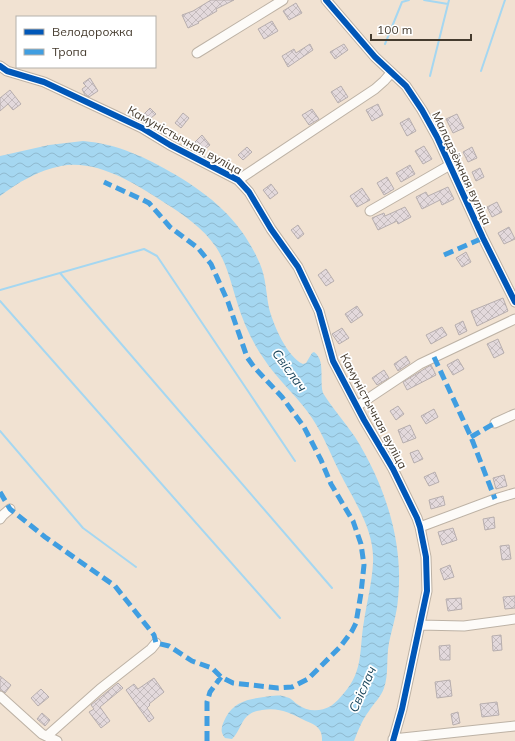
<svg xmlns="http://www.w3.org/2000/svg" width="515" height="741" font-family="Mulish,sans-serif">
<defs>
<pattern id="water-waves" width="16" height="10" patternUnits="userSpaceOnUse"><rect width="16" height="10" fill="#a5d7f1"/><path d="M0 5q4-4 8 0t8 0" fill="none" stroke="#8fb9cf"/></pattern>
<pattern id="building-cross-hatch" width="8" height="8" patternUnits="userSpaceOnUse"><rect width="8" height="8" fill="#e3d9dc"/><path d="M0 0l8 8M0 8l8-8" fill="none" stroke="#c4bbbd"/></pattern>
</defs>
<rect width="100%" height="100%" fill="#f1e2d2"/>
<path fill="url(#water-waves)" d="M83,141C118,144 145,157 176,175C214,198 242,222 260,264C266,278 266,293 269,308C273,324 287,357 303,364L306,363L312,353L314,352C326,360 319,381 323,393C332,408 345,422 355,437C385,485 404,542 398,599C397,614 392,628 389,643C386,658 389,674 384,688C381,697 374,703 369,711C362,720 358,731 354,741H322C322,737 322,733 319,729C316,725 311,723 306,721C291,713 279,707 262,710C258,711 254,711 250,714C241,719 240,732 232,739L225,738C219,731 222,725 226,717C234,702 248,699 264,697C271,696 279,694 286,697C291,698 293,701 297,704C307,712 320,712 331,706C336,702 340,698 344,693C364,670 359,649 364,621C367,602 372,582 373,563C375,529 353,500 339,471C329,451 321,429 307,411C294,393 276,378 264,359C252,342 243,322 237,302C231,283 227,264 216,247C203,228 184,215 165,203C136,184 97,159 61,166C39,170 17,183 0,196V156L49,145Z"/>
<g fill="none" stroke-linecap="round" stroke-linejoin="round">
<path stroke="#a5d7f1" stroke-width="2" d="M424,0L448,4
M385,44L402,2L409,0
M481,71L505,0
M430,76L449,0
M60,273L332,588
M0,290L144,249L157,256L295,461
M0,301L280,618
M0,431L83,528L136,567"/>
</g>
<path fill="url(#building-cross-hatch)" stroke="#b7aeae" d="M211,0H234L216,9L217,11L198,22L199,23L188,28L182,15L193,11Z
M296,3L302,13L289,20L283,11Z
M272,21L278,31L264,39L258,29Z
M310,44L313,50L288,67L282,56L294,49L296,53Z
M344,44L348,50L335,59L330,52Z
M90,78L98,91L89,97L85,95L82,89L86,86L83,83Z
M341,86L348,97L338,103L331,92Z
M10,90L21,104L13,110L8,104L0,111V98Z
M378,104L383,115L372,121L366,110Z
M150,108L156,114L147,121L142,116Z
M312,109L319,119L309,125L302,115Z
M183,113L189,118L181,128L175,123Z
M457,114L464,128L453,133L446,119Z
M409,118L416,131L407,136L400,123Z
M202,135L210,145L203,151L195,142Z
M424,146L432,159L423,164L415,151Z
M247,147L252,152L243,160L238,155Z
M472,147L477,158L468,162L463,152Z
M410,165L415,174L401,182L396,173Z
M480,168L484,177L476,181L472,172Z
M387,177L394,189L384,195L377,183Z
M271,184L278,193L270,199L263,190Z
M448,187L454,199L442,205L440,200L422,209L416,197L426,192L428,196Z
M362,188L370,200L357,207L350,196Z
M497,202L502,212L492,217L487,207Z
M405,207L411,217L398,224L397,221L378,230L372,218L384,213L385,216Z
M298,225L304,234L298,239L291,230Z
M509,227L515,239L504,244L498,233Z
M466,252L471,262L462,267L456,258Z
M326,269L334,281L326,286L318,275Z
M503,298L508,311L477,326L471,311Z
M357,306L363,315L351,323L345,314Z
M463,321L467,331L459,335L455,325Z
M442,327L447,335L431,344L426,335Z
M342,328L349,338L339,344L332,334Z
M498,339L504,353L494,358L487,344Z
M406,356L410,363L398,371L394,364Z
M458,359L464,369L453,375L447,365Z
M431,365L436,375L407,390L403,382Z
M384,370L389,378L377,385L372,378Z
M398,406L404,414L396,420L390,411Z
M434,409L438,417L426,424L421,416Z
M410,425L416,438L403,443L398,430Z
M418,450L423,459L414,463L410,453Z
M435,472L439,482L429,486L424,477Z
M504,475L507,486L496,489L493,478Z
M443,496L445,505L431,509L429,500Z
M494,517L495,528L485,530L483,519Z
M453,528L457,540L442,545L438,532Z
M509,545L511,559L502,560L500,546Z
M450,565L454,577L444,580L440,569Z
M515,596V608L505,609L503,597Z
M461,598L462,609L448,611L446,599Z
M501,635L502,650L493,651L492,636Z
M450,645V660H440L439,646Z
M0,676L11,685L5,693L0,690Z
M154,678L164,692L149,704L150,705L147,708L154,718L149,722L126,690L134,684L138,689Z
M450,680L452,696L437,698L435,682Z
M118,683L123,688L100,707L110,721L101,728L89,712L94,709L91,705Z
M41,689L49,697L38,706L31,698Z
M497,702L499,715L482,717L480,704Z
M458,712L460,723L453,725L451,714Z
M42,713L50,720L45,726L37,719Z"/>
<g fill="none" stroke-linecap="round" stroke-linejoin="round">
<defs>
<path id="minor" d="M326,0L375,57L406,86L422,110L437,137L483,238L515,302
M197,53L283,0
M0,66L7,71L44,82L142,128L170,145L238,180L249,192L271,229L298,267L319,311L333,361L364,420L393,469L417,518L420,527L426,557L427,591L402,709L393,741
M238,180L375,89L384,81L391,73
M370,211L450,165
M357,406L420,364L515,319
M495,423L515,414
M0,519L3,515L10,509
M420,527L495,499L515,493
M420,625L464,626L515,619
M0,696L42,734L57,741
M47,736L100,689L151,649L156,643
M393,739L515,726"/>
</defs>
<use href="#minor" stroke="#bdb2a5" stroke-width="11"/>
<use href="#minor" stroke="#fdfbf8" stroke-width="9"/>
<path stroke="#409ee1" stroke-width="5" stroke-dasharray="10 5" stroke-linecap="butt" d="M444,255L483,238
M434,357L471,437L495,499
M471,437L495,423
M0,492L10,509L45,537L115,586L154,635L156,643L169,646L192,661L212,668L221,677L233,683L278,688L292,687L308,679L340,647L352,631L356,623L361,593L364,565L361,544L353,521L331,484L321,460L304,427L282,397L254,367L247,357L228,302L211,264L198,248L170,227L149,203L141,199L104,182
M207,741V702L210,692L221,677"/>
<defs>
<path id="cycleway" d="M326,0L375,57L406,86L422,110L437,137L483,238L515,302
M0,66L7,71L44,82L142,128L170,145L238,180L249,192L271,229L298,267L319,311L333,361L364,420L393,469L417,518L420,527L426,557L427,591L402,709L393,741"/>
</defs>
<use href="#cycleway" stroke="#fff" stroke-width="8"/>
<use href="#cycleway" stroke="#0057b8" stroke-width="6"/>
</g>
<g text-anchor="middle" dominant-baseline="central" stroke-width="3.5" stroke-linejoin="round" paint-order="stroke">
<g font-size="12" fill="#453b2e" stroke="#fff">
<text transform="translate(185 140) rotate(29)">Камуністычная вуліца</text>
<text transform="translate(462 168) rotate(65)">Маладзёжная вуліца</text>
<text transform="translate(374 411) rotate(62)">Камуністычная вуліца</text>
</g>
<g font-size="13" font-style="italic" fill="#1b465c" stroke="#fff">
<text transform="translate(290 370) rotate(54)">Свіслач</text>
<text transform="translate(362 689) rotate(-66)">Свіслач</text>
</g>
</g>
<rect x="16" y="16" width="140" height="52" fill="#ffffff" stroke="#b5b1ab"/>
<rect x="24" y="29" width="20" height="6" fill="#0057b8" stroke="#b5b1ab"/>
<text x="52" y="36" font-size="12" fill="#453b2e">Велодорожка</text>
<rect x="24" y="49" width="20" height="6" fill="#409ee1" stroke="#b5b1ab"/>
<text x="52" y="56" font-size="12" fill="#453b2e">Тропа</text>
<path d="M371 34v6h100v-6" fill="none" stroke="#453b2e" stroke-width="2"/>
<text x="377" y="34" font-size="12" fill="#453b2e" stroke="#ffffff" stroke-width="3" paint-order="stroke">100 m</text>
</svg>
